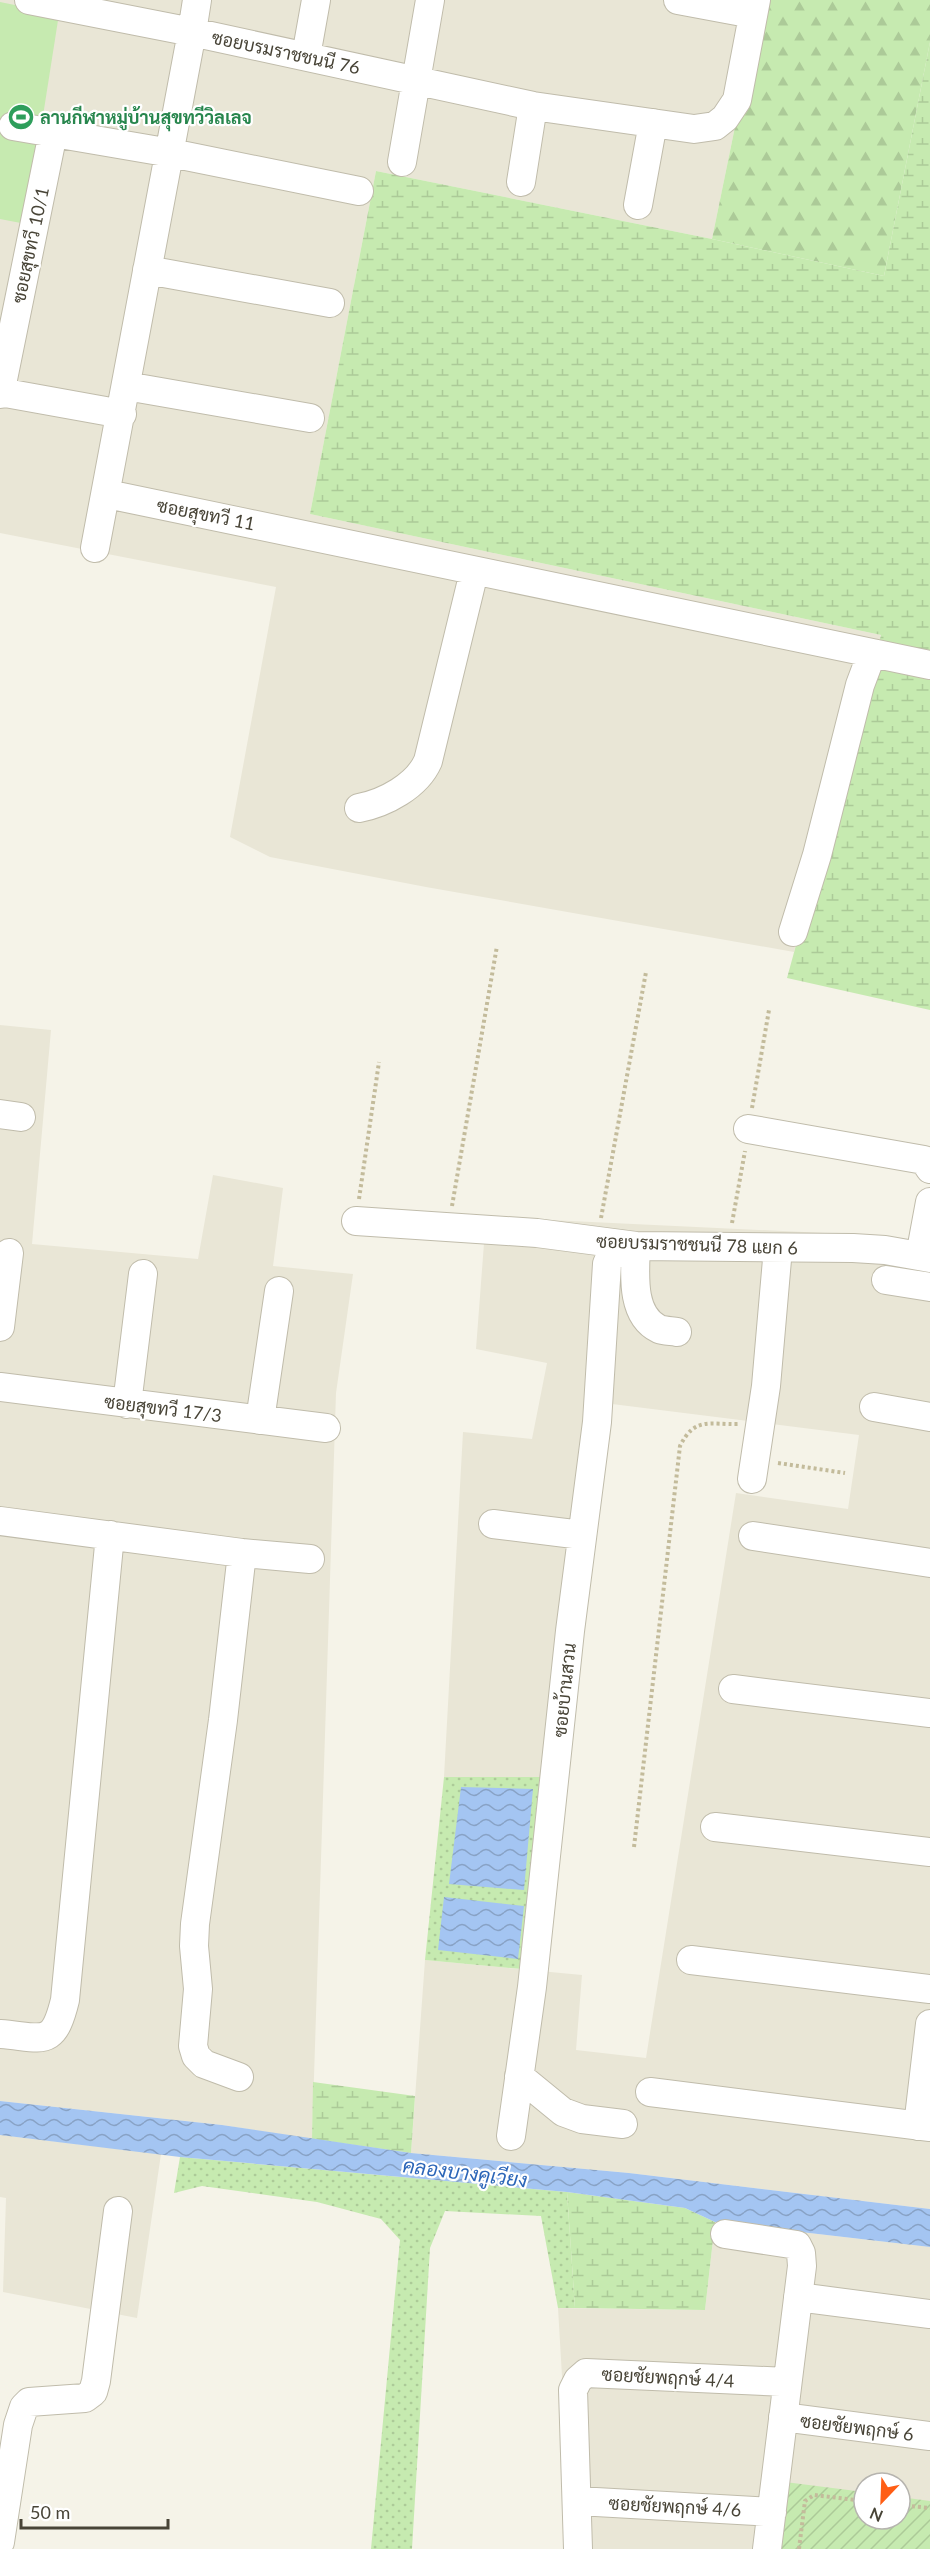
<svg xmlns="http://www.w3.org/2000/svg" width="930" height="2549" font-family="Lato,Sarabun,sans-serif">
<defs>
<pattern id="grass-dots" width="8" height="8" patternUnits="userSpaceOnUse" patternTransform="scale(1.5)"><rect width="8" height="8" fill="#c6eab0"/><path d="M2 2h.1M6 6h.1" fill="none" stroke="#acca98" stroke-width="1.8" stroke-linecap="round"/></pattern>
<pattern id="forest-firs" width="22" height="20" patternUnits="userSpaceOnUse" patternTransform="scale(1.5)"><rect width="22" height="20" fill="#c6eab0"/><path d="M5 1l3.5 6h-7zM16 11l3.5 6h-7z" fill="#acca98"/></pattern>
<pattern id="wetland-marsh" width="20" height="14" patternUnits="userSpaceOnUse" patternTransform="scale(1.5)"><rect width="20" height="14" fill="#c6eab0"/><path d="M1 5h8M5 5V1M11 12h8M15 12V8" fill="none" stroke="#acca98"/></pattern>
<pattern id="garden-furrows" width="10" height="10" patternUnits="userSpaceOnUse" patternTransform="scale(1.5)"><rect width="10" height="10" fill="#c6eab0"/><path d="M-1 1l2-2M0 10L10 0M9 11l2-2" fill="none" stroke="#acca98"/></pattern>
<pattern id="water-waves" width="16" height="10" patternUnits="userSpaceOnUse" patternTransform="scale(1.5)"><rect width="16" height="10" fill="#a4c5f2"/><path d="M0 5q4-4 8 0t8 0" fill="none" stroke="#88a2c5"/></pattern>
</defs>
<rect width="100%" height="100%" fill="#f5f3e8"/>
<path fill="#e9e6d6" fill-rule="evenodd" d="M0,0H761L712,239L376,171L310,514L881,635L794,952L426,887L270,857L230,837L276,587L0,533Z
M0,1025L51,1030L32,1244L198,1259L213,1175L283,1188L273,1266L353,1274L336,1393L312,2139L222,2125L0,2101Z
M486,1217L887,1236L884,1265L930,1273V2209L629,2173L411,2153L425,1960L582,1975L576,2050L646,2058L736,1493L848,1509L859,1435L604,1403L564,1777H444L463,1432L532,1439L547,1363L476,1349Z
M0,2135L161,2154L137,2318L3,2292L6,2198L0,2197Z
M715,2222L930,2247V2549H565L563,2393L558,2308L705,2310ZM864,2483H900V2519H864Z"/>
<path fill="url(#grass-dots)" d="M444,1777H564L543,1971L425,1960Z
M180,2157L567,2192L575,2308H558L541,2216L445,2211L430,2248L412,2549H371L400,2240L381,2219L317,2202L202,2186L174,2193Z"/>
<path fill="url(#forest-firs)" d="M761,0H930V42L884,276L712,239Z"/>
<path fill="url(#wetland-marsh)" d="M930,42V1010L787,978L881,635L310,514L376,171L712,239L884,276Z
M313,2082L415,2096L411,2153L312,2139Z
M567,2192L685,2208L715,2222L705,2310L575,2308Z"/>
<path fill="url(#garden-furrows)" d="M785,2482L864,2492V2519H900V2497L930,2501V2549H778Z"/>
<path fill="#c6eab0" d="M0,2L59,14L26,224L0,219Z"/>
<path fill="url(#water-waves)" d="M461,1787L533,1789L524,1890L449,1884Z
M444,1897L524,1906L518,1959L438,1950Z
M0,2101L222,2125L411,2153L629,2173L930,2209V2247L715,2222L685,2208L567,2192L180,2157L0,2135Z"/>
<g fill="none" stroke-linecap="round" stroke-linejoin="round">
<defs>
<path id="minor" d="M29,0L192,32L197,0
M678,0L753,14
M306,56L316,0
M13,126L171,153L359,191
M402,162L430,0
M521,182L533,106
M638,205L653,123
M147,270L330,303
M126,386L310,418
M0,392L122,414
M0,394L53,133
M107,494L930,665
M95,548L192,32L533,106L694,129L715,126L725,118L737,100L756,0
M359,808C385,803 417,786 428,761L474,572
M793,932L817,855L860,685L872,653
M0,1114L21,1117
M748,1129L924,1160L930,1169
M356,1221L537,1233L636,1246L853,1248L885,1250L930,1258
M636,1246C635,1272 630,1315 659,1329C664,1331 672,1331 677,1332
M920,1256L930,1202
M886,1280L930,1287
M0,1327L9,1253
M0,1387L326,1428
M127,1404L143,1274
M874,1407L930,1417
M260,1420L279,1291
M752,1479L766,1386L778,1248
M0,1521L242,1553L310,1559
M493,1524L582,1535
M753,1536L930,1563
M733,1689L930,1713
M715,1827L930,1852
M691,1960L930,1989
M0,2034C43,2037 53,2049 65,2000L110,1535
M519,2076L563,2112L582,2119L623,2124
M239,2077L204,2064L196,2056L193,2046L198,1989L194,1946L195,1924L223,1720L242,1553
M650,2092L930,2127
M918,2126L930,2024
M511,2136L532,1987L570,1631L597,1422L607,1264L615,1245
M725,2234L797,2245L801,2253L802,2266L767,2549
M798,2297L930,2314
M783,2417L930,2436
M578,2501L772,2512
M0,2542L18,2425L24,2407L29,2402L85,2398L93,2392L96,2381L118,2211
M578,2549L573,2390L578,2380L586,2373L787,2382"/>
</defs>
<use href="#minor" stroke="#c0bcab" stroke-width="30"/>
<path stroke="#c3bb9b" stroke-width="4" stroke-dasharray="3 3" stroke-linecap="butt" d="M752,1108L769,1010
M359,1199L379,1062
M452,1206L497,946
M601,1218L646,972
M732,1223L745,1151
M778,1463L845,1473
M634,1847L680,1446C695,1416 710,1425 739,1424
M900,2505L930,2508
M799,2549L805,2501L814,2495L864,2501"/>
<use href="#minor" stroke="#fff" stroke-width="28"/>
</g>
<defs>
<symbol id="stadium-disc" viewBox="-11 -11 22 22"><circle r="9.5" fill="#2e9e5b" stroke="#fff"/><path d="M0-5a6.5 5 0 1 0 0 10a6.5 5 0 1 0 0-10ZM-3.5-1.8h7v3.6h-7Z" fill="#fff"/></symbol>
</defs>
<g fill-rule="evenodd">
<use href="#stadium-disc" x="6" y="102" width="30" height="30"/>
</g>
<g text-anchor="middle" dominant-baseline="central" stroke-width="4.5" stroke-linejoin="round" paint-order="stroke">
<g font-size="18" fill="#484437" stroke="#fff">
<text transform="translate(286 52) rotate(12)">ซอยบรมราชชนนี 76</text>
<text transform="translate(30 245) rotate(-78)">ซอยสุขทวี 10/1</text>
<text transform="translate(206 514) rotate(11)">ซอยสุขทวี 11</text>
<text transform="translate(697 1244) rotate(2)">ซอยบรมราชชนนี 78 แยก 6</text>
<text transform="translate(163 1408) rotate(7)">ซอยสุขทวี 17/3</text>
<text transform="translate(564 1690) rotate(-84)">ซอยบ้านสวน</text>
<text transform="translate(668 2377) rotate(3)">ซอยชัยพฤกษ์ 4/4</text>
<text transform="translate(857 2427) rotate(7)">ซอยชัยพฤกษ์ 6</text>
<text transform="translate(675 2506) rotate(3)">ซอยชัยพฤกษ์ 4/6</text>
</g>
<g font-size="18" font-weight="bold" fill="#27864d" stroke="#fff" text-anchor="start">
<text x="40" y="117">ลานกีฬาหมู่บ้านสุขทวีวิลเลจ</text>
</g>
<g font-size="20" font-style="italic" fill="#2c66b8" stroke="#fff">
<text transform="translate(465 2172) rotate(7)">คลองบางคูเวียง</text>
</g>
</g>
<g transform="translate(882 2501) rotate(203)"><circle r="28" fill="#ffffff" stroke="#b6b4af" stroke-width="1.5"/>
<path d="M0-4.5L10 22L0 15L-10 22Z" fill="#ff5e15"/>
<text y="-9" font-size="16" font-weight="bold" text-anchor="middle" fill="#484437">N</text>
</g>
<path d="M21 2519v9h147v-9" fill="none" stroke="#484437" stroke-width="3"/>
<text x="30" y="2519" font-size="18" fill="#484437" stroke="#ffffff" stroke-width="4.5" paint-order="stroke">50 m</text>
</svg>
